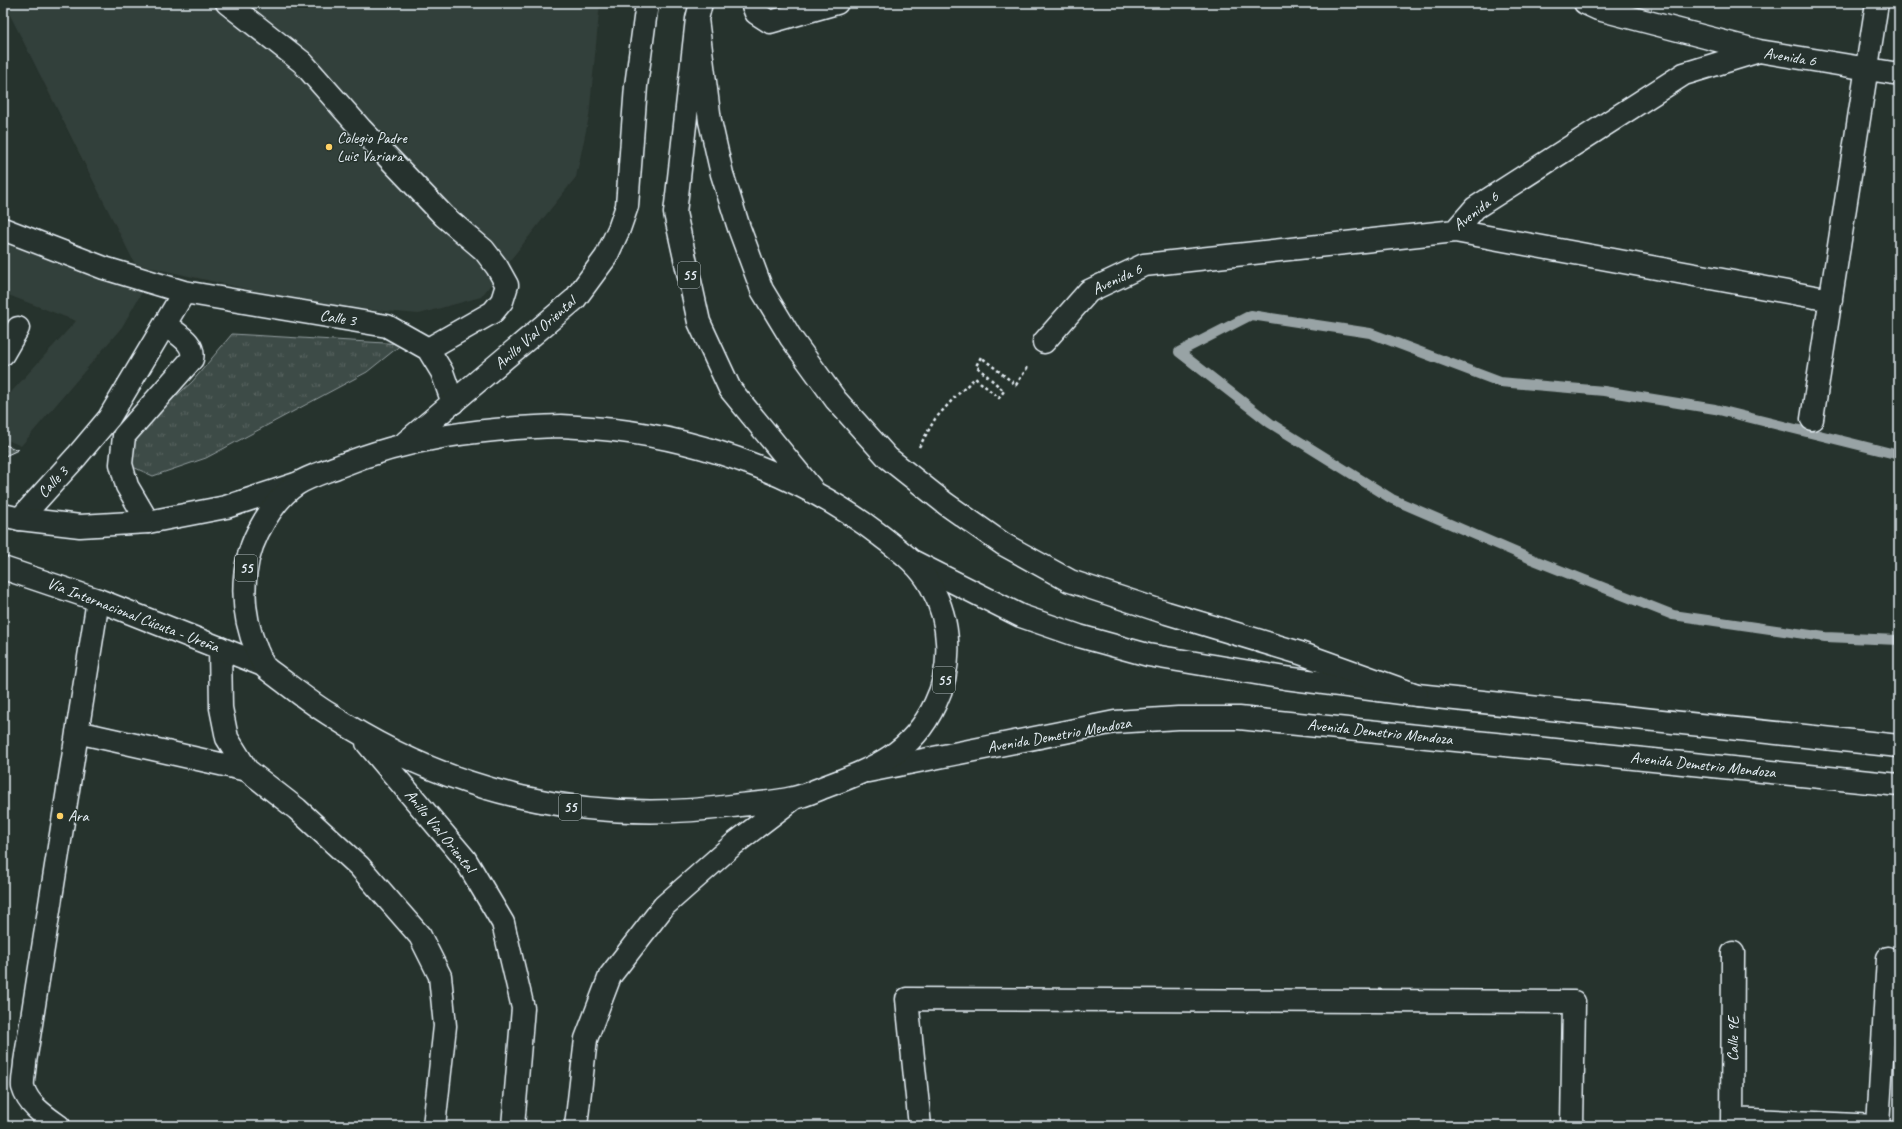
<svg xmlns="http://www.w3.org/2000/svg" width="1902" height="1129" font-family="Caveat,sans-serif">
<defs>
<pattern id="park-tufts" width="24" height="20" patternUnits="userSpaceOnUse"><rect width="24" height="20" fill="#3e4b47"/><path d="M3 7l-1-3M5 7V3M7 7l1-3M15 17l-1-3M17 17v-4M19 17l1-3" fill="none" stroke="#5a6562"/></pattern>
<pattern id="building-back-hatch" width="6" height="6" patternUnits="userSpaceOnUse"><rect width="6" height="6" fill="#505c59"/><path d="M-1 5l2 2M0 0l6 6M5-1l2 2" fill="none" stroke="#697472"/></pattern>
</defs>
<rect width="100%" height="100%" fill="#26332d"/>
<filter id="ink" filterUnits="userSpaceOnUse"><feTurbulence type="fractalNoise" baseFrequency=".025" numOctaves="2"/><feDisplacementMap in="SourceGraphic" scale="8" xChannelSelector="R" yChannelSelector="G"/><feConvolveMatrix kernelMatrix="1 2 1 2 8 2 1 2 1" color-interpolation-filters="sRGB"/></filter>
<g filter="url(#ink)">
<path fill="#333f3a" d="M4,3H600L589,117L576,177L481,297L419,314L323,306L135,264Z
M3,243L142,292L122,327L21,446L3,438V401L76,321L3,293Z"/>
<path fill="url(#park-tufts)" stroke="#939ea0" d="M232,334L402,344L367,372L206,458L153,476L133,467L130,437L192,382Z"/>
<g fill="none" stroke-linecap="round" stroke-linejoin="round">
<path stroke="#98a3a5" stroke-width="10" d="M1899,455L1715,409L1604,391L1500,382L1370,333L1251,315L1179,352L1270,423L1392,499L1529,558L1673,615L1825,637L1899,640"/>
</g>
<path fill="url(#building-back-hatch)" stroke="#e8f1f8" d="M3,444L18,450L3,457Z"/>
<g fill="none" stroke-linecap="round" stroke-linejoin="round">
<defs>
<path id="minor" d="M227,3L302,62L361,129L444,216L484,250L497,267L507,285L502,301L493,312L428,349
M752,3L756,13L770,22L837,3
M1585,3L1598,9L1759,51L1899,74
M3,229L104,268L184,292L387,326L428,349L442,372L453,403
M1455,231L1475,208L1684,74L1759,51
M1044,342L1089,291L1144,265L1455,231L1831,300
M3,354L18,328
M1812,419L1877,3
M20,519L77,456L109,418L184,292
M148,522L127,486L121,464L124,436L192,359C196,343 177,334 166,325
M220,648L221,708L227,738L247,770L297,809L359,866L420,936L440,976L445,1026L434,1126
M77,732L247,770
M1732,1119L1877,1126
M59,1126C45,1116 28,1105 23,1087C22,1080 25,1069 25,1062L98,600
M920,1126L907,999L1574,1002L1572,1126
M1732,1126L1733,953
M1878,1126L1888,958"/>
<path id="major" d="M3,515L20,519L80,526L148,522L226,507L296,484
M914,562L1021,616L1079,636L1148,655L1285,678L1417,695L1899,746
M3,568L98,600L263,665
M868,771L1115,722L1178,718H1239L1899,785"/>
<path id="highway" d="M701,3L697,19L675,213L699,322L730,389L812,489
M697,19L710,121L722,174L739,228L762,290L791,338L836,400L888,458L946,504L1003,544L1070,581L1167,613L1300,653L1417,695
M561,426C579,427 596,428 614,430C709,441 806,478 881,536C900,551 919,564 931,586C951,622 953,667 935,704C912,753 875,768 827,786C816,790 805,796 793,798C774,803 752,803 732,806C588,825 450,794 329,714C311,703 295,690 279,678C274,674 269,671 265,667C261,662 260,657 257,651C241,614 239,569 258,532C267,515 280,495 297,484C308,477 324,472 337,467C409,437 484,428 561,426Z
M406,442L575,299L606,257L619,229L627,206L636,86L647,3
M367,743L465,859L503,923L523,1008L513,1126
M576,1126L586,1039L610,976L664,906L734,844L793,799"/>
</defs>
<use href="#minor" stroke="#e8f1f8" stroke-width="25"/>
<use href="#major" stroke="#e8f1f8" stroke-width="25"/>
<use href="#highway" stroke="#e8f1f8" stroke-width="25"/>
<path stroke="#e8f1f8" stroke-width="2.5" stroke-dasharray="3 3" stroke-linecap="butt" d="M919,447L935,419L954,398L975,378L999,398L1004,391L976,366L981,357L1016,385L1029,365"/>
<use href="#minor" stroke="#26332d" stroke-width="22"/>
<use href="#major" stroke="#26332d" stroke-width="22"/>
<use href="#highway" stroke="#26332d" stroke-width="22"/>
</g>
</g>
<g fill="#ffd166" stroke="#26332d" stroke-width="1.5">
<circle cx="329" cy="147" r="4"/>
<circle cx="60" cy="816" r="4"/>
</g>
<g text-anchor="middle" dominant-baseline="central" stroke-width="3" stroke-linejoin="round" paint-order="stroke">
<g fill="#26332d" stroke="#aeb8bb" stroke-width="1">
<rect x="678" y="262" width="22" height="26" rx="3"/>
<rect x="235" y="555" width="22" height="26" rx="3"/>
<rect x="933" y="667" width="22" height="26" rx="3"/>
<rect x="559" y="794" width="22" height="26" rx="3"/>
</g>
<g font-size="15" font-weight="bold" fill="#e8f1f8">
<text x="689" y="275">55</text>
<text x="246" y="568">55</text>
<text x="944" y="680">55</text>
<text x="570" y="807">55</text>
</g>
<g font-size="16" fill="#e8f1f8" stroke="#26332d">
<text transform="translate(1790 57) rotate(9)">Avenida 6</text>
<text transform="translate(1476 211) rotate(-38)">Avenida 6</text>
<text transform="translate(1117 279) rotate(-25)">Avenida 6</text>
<text transform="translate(338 318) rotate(9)">Calle 3</text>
<text transform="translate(535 333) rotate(-41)">Anillo Vial Oriental</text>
<text transform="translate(53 482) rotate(-47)">Calle 3</text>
<text transform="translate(133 615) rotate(21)">Vía Internacional Cúcuta - Ureña</text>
<text transform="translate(1380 732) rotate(6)">Avenida Demetrio Mendoza</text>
<text transform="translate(1059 735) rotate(-10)">Avenida Demetrio Mendoza</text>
<text transform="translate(1703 765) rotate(6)">Avenida Demetrio Mendoza</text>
<text transform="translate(440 831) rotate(51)">Anillo Vial Oriental</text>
<text transform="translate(1733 1039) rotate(-90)">Calle 9E</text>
</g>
<g font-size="16" fill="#e8f1f8" stroke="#26332d" text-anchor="start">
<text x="337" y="138">Colegio Padre<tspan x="337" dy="18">Luis Variara</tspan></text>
<text x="68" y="816">Ara</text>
</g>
</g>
<rect width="1902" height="1129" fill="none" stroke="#26332d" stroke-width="16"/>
<rect x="8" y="8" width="1886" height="1113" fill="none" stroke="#e8f1f8" stroke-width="1.5" filter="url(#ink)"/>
</svg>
